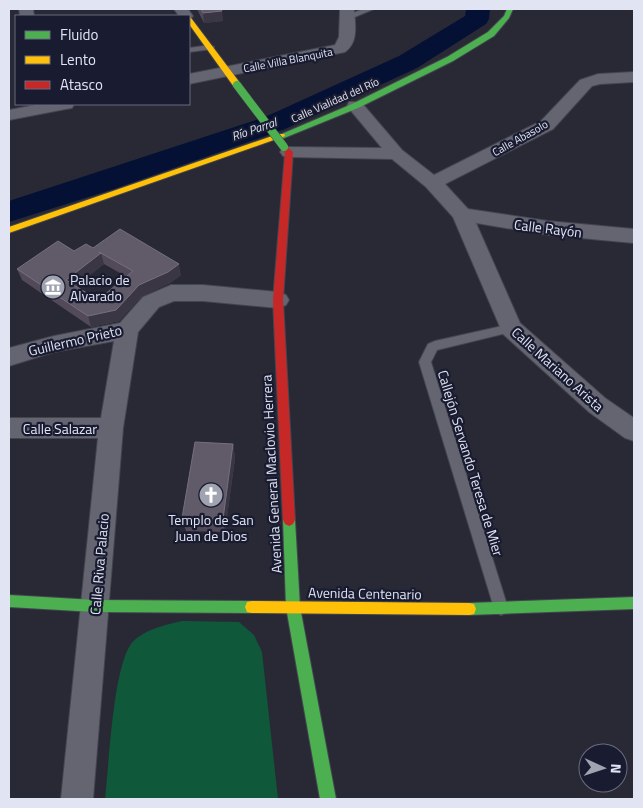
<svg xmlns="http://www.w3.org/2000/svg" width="643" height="808" font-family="'Titillium Web',sans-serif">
<rect width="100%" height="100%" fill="#282935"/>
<path fill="#0f583a" d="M183,621L239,622L254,635L262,652L278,799H105C109,764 113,669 131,644C142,630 167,624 183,621Z"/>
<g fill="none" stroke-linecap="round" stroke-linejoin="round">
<path fill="#041134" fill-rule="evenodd" d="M466,9H490L489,19L486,24L417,68L285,129L114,189L9,222V201L265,117L399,56L465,16Z"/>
<defs>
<path id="lane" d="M363,9H374L350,19L343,17Z
M210,45L214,47L213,49L189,52V48Z
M511,324L515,325L517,328L515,331L437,350L431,362L508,608L506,613L501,615L496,613L494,608L419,362L428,344L435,341Z"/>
<path id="street" d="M19,9H33L34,16H20Z
M174,9H188L193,16L189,20V16H179Z
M340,9H354C355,24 359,42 345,52L189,84V74L335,45L339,37Z
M634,72V82L600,84L592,86L553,129L445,184L468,209L548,221L634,229V243L548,235L476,223L520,323L605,398L634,418V441L625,438L589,412L503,334L453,217L426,187L392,159L289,157L283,156L280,152L283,148L289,147L382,148L347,106L349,102H361L402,150L434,175L541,121L580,80L598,74Z
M41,104H74L72,108L66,109L9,120V110Z
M171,285H203L278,292L286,295L289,300L286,305L278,308L203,301H174L159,307L138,332L123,428L93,799H61L98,438H9V418H101L114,341L54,352L9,366V348L54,336L120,323L143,297Z"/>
<path id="fast" d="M507,9H513L509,18L494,36L453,61L358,108L284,138H278L277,136L352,104L447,57L488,32L504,16Z
M289,514L293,516L295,520L300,607L336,799H320L286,607L283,520L285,516Z
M9,595L95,600L252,601L257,602L259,607L257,612L252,613L95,612L9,607Z
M634,597V609L469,615L464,614L462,609L464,604L469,603Z"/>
<path id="slow" d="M189,17L191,18L240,83V87H234L189,24Z
M278,134H284L285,136L9,233V227Z
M252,601L469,603L474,604L476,609L474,614L469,615L252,613L247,612L245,607L247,602Z"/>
<path id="jam" d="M284,144L293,152L283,300L295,520L293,524L289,526L285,524L283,520L273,300L285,153L280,147Z"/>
</defs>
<use href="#lane" stroke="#43454f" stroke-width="2"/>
<use href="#street" stroke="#43454f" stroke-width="2"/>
<use href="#fast" stroke="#43454f" stroke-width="2"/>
<use href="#slow" stroke="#43454f" stroke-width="2"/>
<use href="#jam" stroke="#43454f" stroke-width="2"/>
<use href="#lane" fill="#646570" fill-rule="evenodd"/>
<use href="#street" fill="#646570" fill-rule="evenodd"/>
<use href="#fast" fill="#4caf50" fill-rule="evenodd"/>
<use href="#slow" fill="#ffc107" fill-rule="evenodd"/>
<use href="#jam" fill="#c62828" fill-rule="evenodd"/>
<defs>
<path id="fast-bridge" d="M237,85L284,147"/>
</defs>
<use href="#fast-bridge" stroke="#43454f" stroke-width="9" stroke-linecap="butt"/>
<use href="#fast-bridge" stroke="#4caf50" stroke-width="8"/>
</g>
<path fill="#524a59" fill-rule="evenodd" d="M197,9H221L223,21L204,23Z
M93,248L181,275L170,283L142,296L119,321L91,327L22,280L17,269L74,251ZM104,264L127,277L98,300L76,286Z
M233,444L235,458L225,532L186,531L182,518Z"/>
<path fill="#3b3643" d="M222,11L223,21L204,23L203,13Z
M101,253L104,264L70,291L66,280Z
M179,264L181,275L170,283L142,296L119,321L91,327L88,316L139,285Z
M233,444L235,458L225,532L223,519Z"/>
<path fill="#615a69" stroke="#75707f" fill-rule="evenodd" d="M201,9H221L222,11L203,13Z
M120,229L179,264L168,272L139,285L116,310L88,316L17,269L58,241L74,251L86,244L93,248ZM99,252L133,271L98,300L66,280L101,253Z
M195,442L233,444L223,519L182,518Z"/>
<defs>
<symbol id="museum-disc" viewBox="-11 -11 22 22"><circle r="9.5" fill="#a0a3b0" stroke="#191b31"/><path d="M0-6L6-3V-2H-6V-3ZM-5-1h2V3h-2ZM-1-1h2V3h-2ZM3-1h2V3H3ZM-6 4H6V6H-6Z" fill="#fff"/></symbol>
<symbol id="church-disc" viewBox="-11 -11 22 22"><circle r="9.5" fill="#a0a3b0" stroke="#191b31"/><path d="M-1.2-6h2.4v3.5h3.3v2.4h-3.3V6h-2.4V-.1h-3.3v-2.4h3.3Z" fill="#fff"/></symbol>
</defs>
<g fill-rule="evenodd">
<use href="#museum-disc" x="39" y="273" width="28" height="28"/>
<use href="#church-disc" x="197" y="481" width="28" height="28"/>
</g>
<g text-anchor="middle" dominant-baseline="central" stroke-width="4.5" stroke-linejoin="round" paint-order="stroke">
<g font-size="11" fill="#e1e4f3" stroke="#191b31">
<text transform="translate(288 60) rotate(-11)">Calle Villa Blanquita</text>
<text transform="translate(335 100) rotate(-24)">Calle Vialidad del Río</text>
<text transform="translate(520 138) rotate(-29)">Calle Abasolo</text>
</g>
<g font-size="12" font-style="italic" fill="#d9e4f5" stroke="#191b31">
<text transform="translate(254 129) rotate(-19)">Río Parral</text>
</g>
<g font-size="14" fill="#e1e4f3" stroke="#191b31">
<text transform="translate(548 228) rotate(7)">Calle Rayón</text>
<text transform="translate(75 340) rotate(-13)">Guillermo Prieto</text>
<text transform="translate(558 369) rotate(42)">Calle Mariano Arista</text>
<text x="60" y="428">Calle Salazar</text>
<text transform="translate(471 463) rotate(73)">Callejón Servando Teresa de Mier</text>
<text transform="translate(271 474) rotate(-93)">Avenida General Maclovio Herrera</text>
<text transform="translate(99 564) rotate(-85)">Calle Riva Palacio</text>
<text transform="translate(365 593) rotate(1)">Avenida Centenario</text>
</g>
<g font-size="14" fill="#e1e4f3" stroke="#191b31" text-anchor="start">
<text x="70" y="279">Palacio de<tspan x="70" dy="16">Alvarado</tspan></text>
<text x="211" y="519" text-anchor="middle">Templo de San<tspan x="211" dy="16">Juan de Dios</tspan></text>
</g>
</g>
<rect width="643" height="808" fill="none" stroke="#e1e4f3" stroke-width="20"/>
<rect x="15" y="15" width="175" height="90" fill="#191b31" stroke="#696b7f"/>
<rect x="25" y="31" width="25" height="8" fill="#4caf50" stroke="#696b7f"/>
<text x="60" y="40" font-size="15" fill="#e1e4f3">Fluido</text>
<rect x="25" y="56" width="25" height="8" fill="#ffc107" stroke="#696b7f"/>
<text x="60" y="65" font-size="15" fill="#e1e4f3">Lento</text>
<rect x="25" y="81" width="25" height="8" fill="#c62828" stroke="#696b7f"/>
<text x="60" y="90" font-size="15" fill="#e1e4f3">Atasco</text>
<g transform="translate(603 768) rotate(93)"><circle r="24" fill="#191b31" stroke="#696b7f"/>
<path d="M0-4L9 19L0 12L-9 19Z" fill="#a0a3b0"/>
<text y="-8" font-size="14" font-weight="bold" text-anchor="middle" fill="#e1e4f3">N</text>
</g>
</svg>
